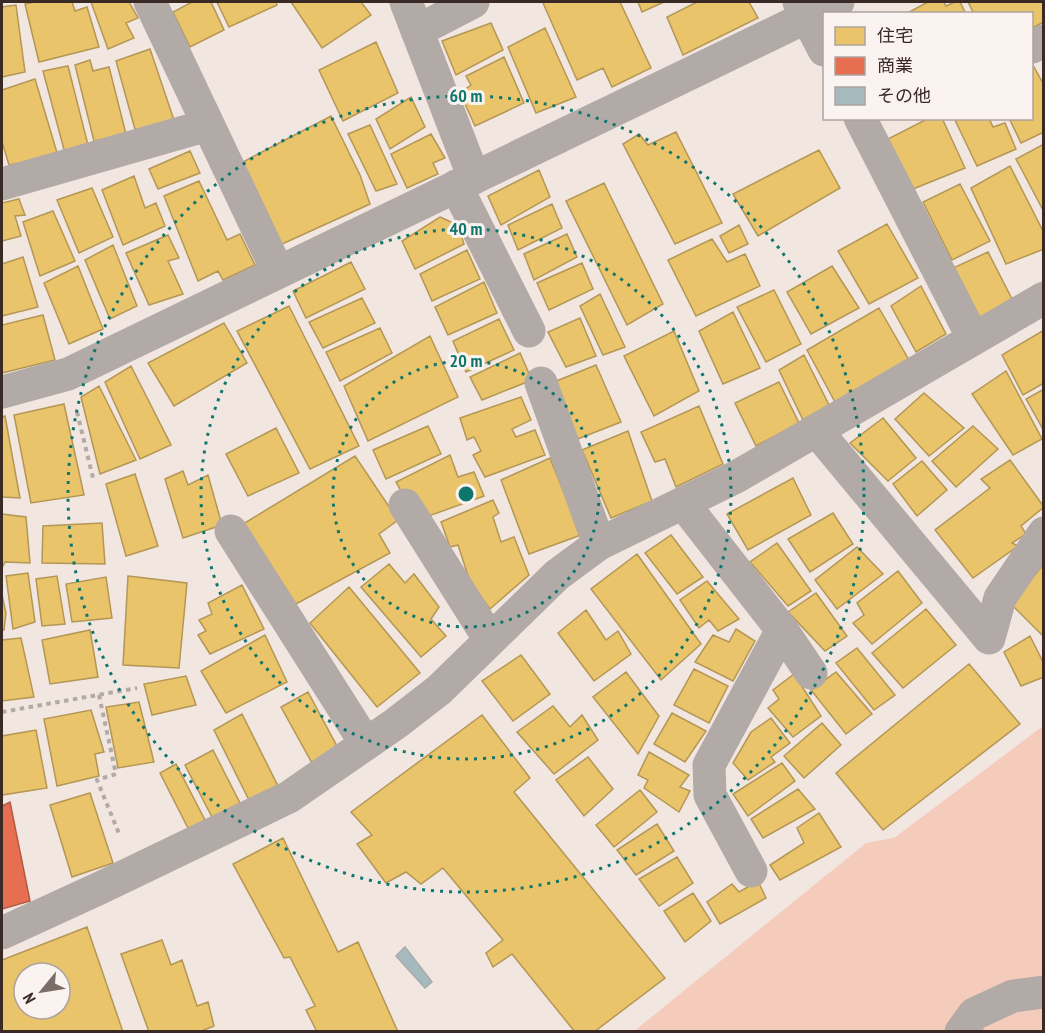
<svg xmlns="http://www.w3.org/2000/svg" width="1045" height="1033" font-family="'PT Sans Narrow','Noto Sans JP',sans-serif">
<rect width="100%" height="100%" fill="#f2e6e1"/>
<path fill="#f5ccbb" d="M1043,726V1031L633,1032L866,843L894,838Z"/>
<path fill="#e9c46a" stroke="#b49655" stroke-width="1.5" fill-rule="evenodd" d="M35,2H72L75,11L87,7L99,47L39,62L25,4Z
M91,2H129L138,18L126,23L134,38L108,49Z
M192,2H211L224,30L190,47L173,12Z
M217,2H276L277,5L229,27Z
M291,2H361L371,15L322,48Z
M544,2H620L651,68L612,87L603,68L577,80L543,3Z
M638,2H664L642,12Z
M697,2H749L758,18L683,55L667,17Z
M928,2H944L946,6L955,2H960L966,14H910L909,12Z
M968,2H1042L1044,4V22L1032,28V14H974Z
M16,5L25,72L2,77V7Z
M491,23L503,50L456,75L442,41Z
M545,28L576,97L536,113L508,47Z
M376,42L398,93L343,121L319,70Z
M150,49L175,123L136,133L116,61Z
M504,57L524,103L475,126L460,93L471,85L466,76Z
M90,60L93,71L109,67L126,134L94,141L75,65Z
M68,66L89,149L66,157L43,71Z
M1034,67L1044,85V132L1021,143L1009,118H1032V68Z
M35,79L58,156L9,165L2,142V90Z
M411,97L425,127L390,149L376,119Z
M331,116L360,175L370,204L280,245L239,164Z
M929,118H942L965,168L908,191L884,141Z
M954,118H989L993,127L1005,123L1016,149L977,166Z
M370,125L397,184L376,191L348,134Z
M676,132L722,223L675,244L623,144L639,134L648,145Z
M431,134L445,158L433,163L438,174L407,188L391,154Z
M1044,144V212L1016,159Z
M819,150L840,188L758,236L733,194Z
M190,151L200,173L158,189L149,169Z
M1010,166L1044,233V249L1006,264L971,188Z
M539,170L550,197L501,225L488,196Z
M134,176L145,208L156,203L165,226L123,245L102,190Z
M199,181L227,240L240,234L255,265L223,280L218,271L198,281L164,196Z
M604,183L663,304L627,325L566,201Z
M960,184L990,241L952,260L923,202Z
M92,188L113,237L79,253L57,200Z
M19,199L25,215L15,216L21,236L2,241V203Z
M552,204L562,228L518,250L508,225Z
M53,211L75,261L40,276L23,222Z
M440,217L458,225L464,244L415,269L402,241Z
M887,224L918,278L869,304L838,251Z
M739,225L748,244L729,253L720,236Z
M567,234L577,257L534,280L524,254Z
M168,235L179,258L168,261L183,294L149,305L126,253Z
M712,239L727,262L745,254L760,286L696,316L668,260Z
M113,245L137,306L110,319L85,260Z
M467,250L480,279L432,301L420,274Z
M988,252L1012,299L976,320L953,268Z
M23,257L38,307L2,316V264Z
M351,262L365,289L306,318L293,291Z
M582,263L593,289L549,310L537,283Z
M78,266L103,329L69,344L44,283Z
M832,266L859,308L811,334L787,292Z
M484,282L497,313L448,335L435,307Z
M921,286L946,334L916,352L891,306Z
M774,290L801,344L766,362L737,307Z
M600,294L625,347L603,355L580,306Z
M362,298L375,323L323,348L309,322Z
M289,306L359,446L310,469L237,331Z
M879,308L909,360L835,402L807,350Z
M733,312L760,368L723,384L699,331Z
M43,315L55,360L2,373V325Z
M580,318L596,356L566,367L548,332Z
M499,319L514,350L466,372L453,341Z
M224,323L247,363L174,406L148,363Z
M380,328L392,353L340,381L326,352Z
M1044,330V383L1023,395L1002,355Z
M674,331L699,391L654,416L624,356Z
M430,336L458,397L368,441L344,386Z
M520,353L532,380L482,400L470,377Z
M804,355L829,405L803,420L779,370Z
M596,365L621,422L575,440L554,382Z
M131,366L171,445L140,459L105,382Z
M1006,371L1042,439L1013,455L972,394Z
M779,382L799,423L756,446L735,403Z
M99,386L136,460L100,474L81,397Z
M1044,389V431L1026,399Z
M924,393L964,428L929,456L895,419Z
M521,397L531,420L512,429L516,437L535,430L545,455L485,477L473,455L481,451L474,437L467,440L460,418Z
M64,404L84,495L31,503L14,415Z
M699,406L723,464L676,487L665,459L655,462L641,432Z
M5,416L20,498L2,497V417Z
M883,418L916,458L888,481L850,443Z
M428,426L441,454L386,479L373,450Z
M973,426L998,449L956,487L932,461Z
M276,428L299,473L248,496L226,454Z
M628,431L652,501L611,518L582,450Z
M450,455L458,477L474,472L484,496L426,517L404,496L396,482Z
M355,456L398,520L379,534L390,553L296,604L243,524Z
M550,458L581,535L529,554L501,480Z
M1010,460L1044,507L1021,526L1026,534L1012,543L1018,546L973,578L935,530L990,488L981,479Z
M922,461L947,490L917,516L893,484Z
M183,471L188,485L208,475L222,525L183,538L165,479Z
M135,474L158,546L126,556L106,484Z
M793,478L811,515L748,550L727,514Z
M493,500L499,513L493,517L501,542L514,537L529,575L490,609L470,582L458,545L450,547L441,522Z
M833,513L853,544L810,572L788,539Z
M2,514L26,517L30,563L5,562L2,568Z
M102,523L105,564L42,563L43,526Z
M671,535L703,577L677,594L645,553Z
M777,543L811,591L788,606L750,562Z
M857,547L883,574L837,609L815,580Z
M637,554L701,644L661,680L591,589Z
M1044,563V637L1012,605Z
M389,564L405,583L414,574L439,607L431,619L446,636L421,657L361,587Z
M898,571L922,603L872,644L853,623L864,615L857,603Z
M28,573L35,622L13,629L6,576Z
M57,576L65,624L42,626L36,579Z
M128,576L187,583L179,668L123,665Z
M106,577L112,618L72,622L66,584Z
M707,581L739,619L718,631L709,620L699,628L680,600Z
M242,585L264,629L210,654L198,635L206,631L199,620L212,614L208,603Z
M349,587L420,673L377,707L310,623Z
M816,593L847,636L825,651L788,612Z
M2,595L6,613L4,630H2Z
M926,609L956,645L903,688L872,653Z
M586,610L606,640L618,631L631,654L594,681L558,633Z
M736,629L755,641L733,681L695,662L713,635L729,642Z
M90,630L98,677L50,684L42,640Z
M265,635L287,682L226,713L201,671Z
M1030,636L1044,664V677L1021,686L1004,652Z
M21,638L34,697L2,701V640Z
M857,648L895,695L874,710L836,663Z
M521,655L550,694L513,721L482,681Z
M969,664L1020,724L883,830L836,773Z
M694,669L728,686L709,723L674,705Z
M626,672L659,716L638,754L593,697Z
M836,672L872,714L846,734L811,690Z
M794,674L821,716L793,737L768,708L779,699L773,690Z
M186,676L196,705L152,715L144,684Z
M308,692L338,748L312,763L281,707Z
M139,702L154,762L118,768L106,707Z
M553,706L570,727L582,715L598,740L554,774L517,732Z
M91,710L104,752L95,754L99,776L57,786L44,719Z
M672,713L706,731L685,762L654,744Z
M242,714L279,788L250,802L214,730Z
M482,715L530,778L514,792L665,978L594,1032H575L512,954L493,967L486,953L503,940L443,868L421,884L406,872L386,883L357,844L372,835L351,812Z
M771,718L790,743L771,757L775,762L748,780L733,763L751,732Z
M822,723L841,745L804,778L784,756Z
M36,730L47,788L2,795V736Z
M213,750L241,805L213,819L185,765Z
M649,752L689,775L680,787L690,791L679,812L644,788L648,780L638,775Z
M588,757L613,789L584,816L556,780Z
M782,763L795,781L748,816L733,794Z
M176,764L207,824L190,832L160,773Z
M798,789L815,809L763,838L751,819Z
M640,790L657,812L614,847L596,825Z
M90,793L113,863L72,877L50,805Z
M819,813L841,847L780,880L770,865L804,843L797,828Z
M657,824L674,851L636,875L617,850Z
M283,838L338,952L358,942L398,1032H317L306,1010L315,1006L290,957L284,958L233,864Z
M677,857L693,883L659,906L639,879Z
M758,881L766,898L720,924L707,902L732,884L739,892Z
M693,893L711,921L685,942L664,911Z
M87,927L123,1032H2V960ZM24,973H60V1009H24Z
M162,940L171,965L182,960L197,1006L208,1002L214,1026L199,1032H149L121,954Z"/>
<path fill="#e76f51" stroke="#b35a44" stroke-width="1.5" d="M10,802L30,901L2,909V806Z"/>
<path fill="#a6babd" stroke="#a8abaa" stroke-width="1.5" d="M405,947L432,982L425,988L396,956Z"/>
<g fill="none" stroke-linecap="round" stroke-linejoin="round">
<path stroke="#b1aaa6" stroke-width="4" stroke-dasharray="4.5 4.5" stroke-linecap="butt" d="M77,412L93,478
M99,695L116,774L97,780L120,836
M2,712L137,688"/>
<path stroke="#b2aaa7" stroke-width="33" d="M150,2L278,272
M406,2L474,178
M799,2L824,50
M417,31L473,2
M1032,47L1044,41
M860,118L973,338
M2,184L208,125
M456,186L529,331
M541,383L599,544
M2,392L68,374L838,2
M816,430L989,638
M683,503L782,630L811,673
M405,505L490,640
M231,531L366,744
M989,638L1000,598L1044,533
M751,871L710,795L709,765L782,630
M2,933L100,888L289,797L395,724L439,690L557,575L599,544L736,477L1044,298
M961,1032L974,1014L1013,996L1044,992"/>
</g>
<g fill="none" stroke="#0f766e" stroke-width="3" stroke-dasharray="3 6">
<circle cx="466" cy="494" r="133"/>
<circle cx="466" cy="494" r="265"/>
<circle cx="466" cy="494" r="398"/>
</g>
<circle cx="466" cy="494" r="9" fill="#0f766e" stroke="#fbf3f0" stroke-width="3"/>
<g font-size="18" text-anchor="middle" font-weight="bold" fill="#0f766e" stroke="#fbf3f0" stroke-width="6" stroke-linejoin="round" paint-order="stroke">
<text x="466" y="102">60 m</text>
<text x="466" y="235">40 m</text>
<text x="466" y="367">20 m</text>
</g>
<rect width="1045" height="1033" fill="none" stroke="#392a25" stroke-width="6"/>
<rect x="823" y="12" width="210" height="108" fill="#fbf3f0" stroke="#ada39f" stroke-width="1.5"/>
<rect x="835" y="27" width="30" height="18" fill="#e9c46a" stroke="#ada39f" stroke-width="1.5"/>
<text x="877" y="42" font-size="18" fill="#392a25">住宅</text>
<rect x="835" y="57" width="30" height="18" fill="#e76f51" stroke="#ada39f" stroke-width="1.5"/>
<text x="877" y="72" font-size="18" fill="#392a25">商業</text>
<rect x="835" y="87" width="30" height="18" fill="#a6babd" stroke="#ada39f" stroke-width="1.5"/>
<text x="877" y="102" font-size="18" fill="#392a25">その他</text>
<g transform="translate(42 991) rotate(240)"><circle r="28" fill="#fbf3f0" stroke="#ada39f" stroke-width="1.5"/>
<path d="M0-4.5L10 22L0 15L-10 22Z" fill="#7a6c67"/>
<text y="-9" font-size="16" font-weight="bold" text-anchor="middle" fill="#392a25">N</text>
</g>
</svg>
